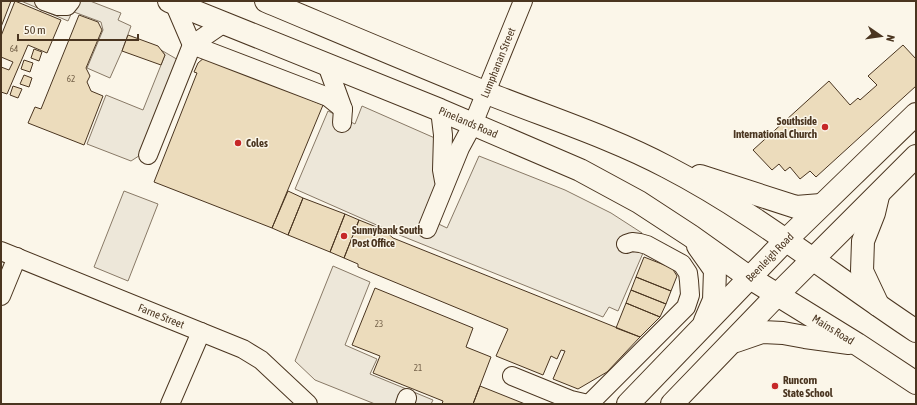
<svg xmlns="http://www.w3.org/2000/svg" width="917" height="405" font-family="'Asap Condensed',sans-serif">
<rect width="100%" height="100%" fill="#fbf6e9"/>
<path fill="#ede7d9" stroke="#887966" d="M21,1H77L68,21Z
M79,1H90L121,13L118,20L131,26L122,51L110,78L87,68L103,30L101,22L74,12Z
M161,50L180,61L145,152L131,161L87,144L106,95L143,110L165,55Z
M362,106L437,139V186L424,217L447,228L479,156L565,190L611,213L642,233L634,249L643,253L618,311L609,307L603,317L397,234L295,189L328,111L355,124Z
M124,191L158,204L128,281L94,267Z
M333,266L370,282L345,345L377,359L370,374L433,400L431,404H375L315,380L295,361Z"/>
<path fill="#ecdcbc" stroke="#4a3520" d="M1,1H11L1,27Z
M15,1L61,20L47,53L28,45L7,94L1,92V67L9,70L13,62L1,57V36Z
M79,15L98,22L102,30L86,68L90,76L87,82L91,91L103,96L84,145L28,123L35,107L41,109Z
M128,35L158,46L165,55L161,65L122,51Z
M903,45L916,59V86L816,177L810,171L800,179L790,167L785,171L779,164L772,170L753,150L829,81L850,105L858,98L860,100L877,85L868,76Z
M34,49L42,52L39,61L31,58Z
M205,57L323,105L272,228L154,182L197,73L194,72L198,63Z
M24,60L33,63L30,72L21,69Z
M24,75L32,78L29,87L20,84Z
M13,86L22,89L18,98L10,95Z
M288,191L303,198L288,235L272,228Z
M303,198L345,214L330,252L288,235Z
M345,214L359,220L344,258L330,252Z
M359,220L384,230L393,238L640,337L607,372L578,389L553,379L565,351L561,350L557,359L551,356L543,375L496,356L508,329L358,267V264L344,258Z
M644,257L672,268L677,276L671,291L636,277Z
M636,277L671,291L666,304L631,290Z
M375,288L473,328L466,347L491,357L473,404H442L443,401L373,373L380,356L352,345Z
M631,290L666,304L660,317L626,303Z
M626,303L660,317L640,337L616,328Z
M480,386L525,404H473Z"/>
<g fill="none" stroke-linecap="round" stroke-linejoin="round">
<defs>
<g id="minor">
<path d="M44,1L58,6H67L71,1"/>
<path d="M174,3L192,45L328,97L343,109"/>
<path d="M327,65L343,109L342,123"/>
<path d="M440,110L443,135L442,170L444,181"/>
<path d="M148,155L192,45L224,23"/>
<path id="s1" d="M427,229L460,148L473,124L523,1"/>
<path id="s2" d="M1,251L243,349L261,360L308,404"/>
<path d="M1,296L17,257"/>
<path d="M512,376L571,400L588,404"/>
<path d="M170,404L201,332"/>
<path d="M405,404L407,398"/>
<path d="M589,404L686,307L690,295L689,281L688,273L682,264L647,245L640,243L632,242L626,244"/>
</g>
<g id="major">
<path id="s3" d="M169,1L440,110L580,170L639,202L691,236L750,278L857,344L916,383"/>
<path d="M266,1C340,32 413,63 487,93C547,117 610,137 667,167C756,213 834,277 916,331"/>
<path d="M700,176L796,207L821,205"/>
<path d="M698,246L715,270L714,300L705,321"/>
<path d="M878,305L862,271L863,241L874,213L878,196"/>
<path d="M736,341L762,332L783,333L805,337L849,343"/>
<path id="s4" d="M628,404L786,240L916,114"/>
<path d="M672,404L777,295L916,156"/>
</g>
</defs>
<use href="#minor" stroke="#4a3520" stroke-width="20"/>
<use href="#major" stroke="#4a3520" stroke-width="24"/>
<use href="#minor" stroke="#fbf6e9" stroke-width="18"/>
<use href="#major" stroke="#fbf6e9" stroke-width="22"/>
</g>
<g fill="#c62828" stroke="#fbf6e9" stroke-width="1.5">
<circle cx="825" cy="127" r="4"/>
<circle cx="238" cy="143" r="4"/>
<circle cx="344" cy="236" r="4"/>
<circle cx="775" cy="386" r="4"/>
</g>
<g text-anchor="middle" dominant-baseline="central" stroke-width="3" stroke-linejoin="round" paint-order="stroke">
<g font-size="9" fill="#725f47">
<text x="14" y="49">64</text>
<text x="71" y="79">62</text>
<text x="379" y="324">23</text>
<text x="418" y="368">21</text>
</g>
<g font-size="11" fill="#4a3520" stroke="#fbf6e9">
<text stroke="none"><textPath href="#s1" startOffset="181">Lumphanan Street</textPath></text>
<text stroke="none"><textPath href="#s3" startOffset="323">Pinelands Road</textPath></text>
<text stroke="none"><textPath href="#s4" startOffset="204">Beenleigh Road</textPath></text>
<text stroke="none"><textPath href="#s2" startOffset="173">Farne Street</textPath></text>
<text stroke="none"><textPath href="#s3" startOffset="744">Mains Road</textPath></text>
</g>
<g font-size="11" font-weight="bold" fill="#4a3520" stroke="#fbf6e9" text-anchor="start">
<text x="817" y="121" text-anchor="end">Southside<tspan x="817" dy="13">International Church</tspan></text>
<text x="246" y="143">Coles</text>
<text x="352" y="230">Sunnybank South<tspan x="352" dy="13">Post Office</tspan></text>
<text x="783" y="380">Runcorn<tspan x="783" dy="13">State School</tspan></text>
</g>
</g>
<rect width="917" height="405" fill="none" stroke="#4a3520" stroke-width="4"/>
<g transform="translate(881 36) rotate(103)" stroke="#fbf6e9" stroke-width="3" paint-order="stroke">
<path d="M0-3L7 15L0 10L-7 15Z" fill="#4a3520"/>
<text y="-6" font-size="11" font-weight="bold" text-anchor="middle" fill="#4a3520">N</text>
</g>
<path d="M18 34v6h120v-6" fill="none" stroke="#4a3520" stroke-width="2"/>
<text x="24" y="34" font-size="12" fill="#4a3520" stroke="#fbf6e9" stroke-width="3" paint-order="stroke">50 m</text>
</svg>
